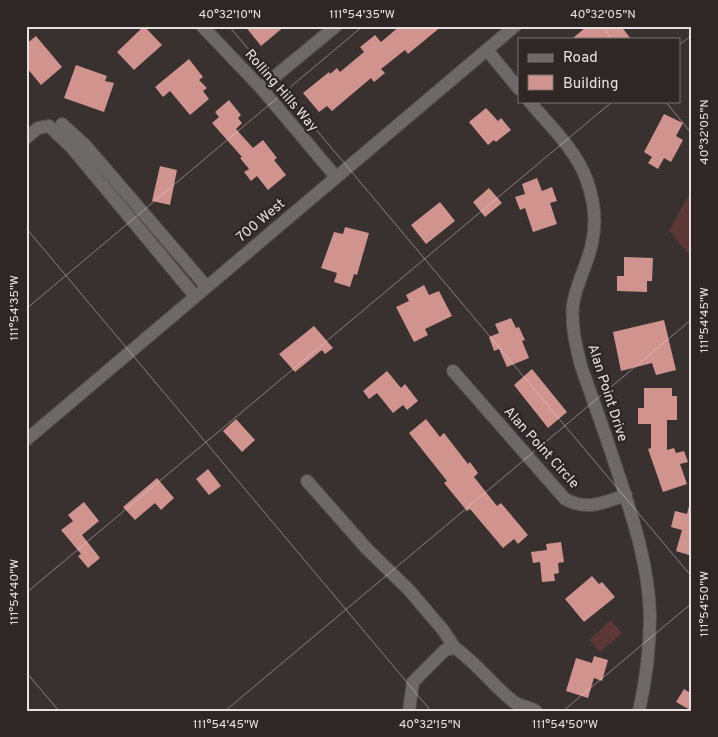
<svg xmlns="http://www.w3.org/2000/svg" width="718" height="737" font-family="Overpass,sans-serif">
<rect width="100%" height="100%" fill="#383130"/>
<path fill="#5b3836" d="M692,189V258L669,231Z
M611,620L622,633L600,652L589,640Z"/>
<path fill="#d1938e" d="M144,26L162,45L134,70L117,52Z
M245,26H285L261,46Z
M400,26H442L408,54L405,50L381,69L385,73L374,82L371,78L332,111L327,106L319,112L303,93L329,72L330,74L337,68L340,72L364,52L360,47L375,35L381,42Z
M587,26H621L631,39H572Z
M36,36L62,67L41,85L26,67V44Z
M189,59L203,77L199,80L207,88L203,91L209,99L190,115L170,91L163,97L155,87Z
M76,65L107,76L105,81L114,83L104,112L64,98Z
M229,100L241,115L238,118L242,123L236,129L253,148L263,140L277,158L274,160L286,175L268,190L257,176L251,181L244,172L249,169L240,158L242,157L212,123L219,117L215,112Z
M486,108L498,121L501,118L511,130L496,142L494,140L488,145L469,122Z
M664,114L683,123L676,136L683,140L671,162L664,158L658,169L648,163L652,157L644,152Z
M160,166L177,170L170,205L152,201Z
M537,178L542,191L552,187L557,201L550,203L557,224L533,232L525,208L520,210L515,197L525,194L522,184Z
M489,188L502,203L485,217L473,202Z
M440,202L455,221L426,244L411,225Z
M345,227L369,233L357,275L354,274L350,287L334,282L337,273L321,268L334,232L343,234Z
M624,257L653,258L652,281H647V292L617,291V276H624Z
M424,285L429,295L439,291L452,316L425,329L428,335L414,342L396,307L409,301L406,295Z
M511,318L516,328L519,327L525,340L522,341L529,358L507,367L499,349L494,351L489,337L499,333L495,324Z
M664,320L676,370L656,375L652,363L621,371L613,332Z
M314,326L333,348L325,354L322,350L295,372L279,354Z
M532,369L567,412L548,428L514,385Z
M387,371L401,388L405,384L418,401L407,410L403,405L393,413L377,393L369,399L363,391Z
M644,388H672V396H677V420H667V450L674,448L676,453L684,451L688,462L680,464L687,484L663,492L648,449L651,448V424H638V408H644Z
M236,419L255,440L242,452L223,431Z
M426,419L440,437L444,433L468,464L470,462L478,473L474,477L497,506L501,503L528,535L518,544L514,539L503,548L470,509L467,511L444,483L447,481L409,433Z
M208,469L221,486L209,495L196,479Z
M157,478L174,498L161,510L155,503L135,520L123,507Z
M84,502L99,521L82,535L100,558L88,568L78,556L81,554L61,530L73,521L68,515Z
M689,506L692,507V556L676,551L682,530L671,527L675,511L687,514Z
M561,542L564,562L558,563L559,573L554,574L555,581L542,582L540,562L533,563L531,552L547,550L546,544Z
M592,576L599,584L602,582L615,597L584,622L565,599Z
M594,656L608,660L602,681L594,678L588,698L566,691L576,658L592,663Z
M684,689L692,694V711L676,702Z"/>
<g fill="none" stroke-linecap="round" stroke-linejoin="round">
<defs>
<path id="minor" d="M202,26L261,88L336,177
M487,50L519,89
M261,88L336,26
M529,101C549,125 575,149 586,178C594,199 597,221 592,243C588,264 576,283 573,305C571,326 576,346 581,366C593,400 605,433 616,467C632,515 649,565 650,616C650,648 646,680 639,711
M62,124L85,145L206,286
M26,138L38,128L49,126L72,148L195,296
M453,371L565,499C588,511 602,503 626,495
M26,440L515,26
M307,481L367,549L409,590L443,630L455,648
M409,711L413,682L445,650L455,648C477,663 493,686 514,702C520,706 529,707 536,711"/>
</defs>
<use href="#minor" stroke="#544d4c" stroke-width="14"/>
<use href="#minor" stroke="#6d6969" stroke-width="12"/>
</g>
<path fill="none" stroke="#e7e2e1" stroke-width="1" stroke-opacity="0.45" d="M229,26L692,577M602,26L612,39M679,45L692,35M665,101L692,134M26,228L431,711M26,309L363,26M26,593L613,101M26,672L59,711M225,711L692,319M563,711L692,603"/>
<g text-anchor="middle" dominant-baseline="central" stroke-width="5" stroke-linejoin="round" paint-order="stroke">
<g font-size="14" fill="#e7e2e1" stroke="#2e2726">
<text transform="translate(281 91) rotate(49)">Rolling Hills Way</text>
<text transform="translate(261 221) rotate(-40)">700 West</text>
<text transform="translate(607 393) rotate(72)">Alan Point Drive</text>
<text transform="translate(541 448) rotate(48)">Alan Point Circle</text>
</g>
</g>
<rect width="718" height="737" fill="none" stroke="#2e2726" stroke-width="55"/>
<rect x="518" y="38" width="162" height="65" fill="#2e2726" stroke="#787271"/>
<rect x="528" y="54" width="25" height="8" fill="#6d6969" stroke="#787271"/>
<text x="563" y="62" font-size="15" fill="#e7e2e1">Road</text>
<rect x="528" y="75" width="25" height="15" fill="#d1938e" stroke="#787271"/>
<text x="563" y="88" font-size="15" fill="#e7e2e1">Building</text>
<rect x="28" y="28" width="662" height="682" fill="none" stroke="#e7e2e1" stroke-width="2"/>
<g font-size="12" text-anchor="middle" fill="#e7e2e1">
<text x="230" y="18">40°32'10"N</text>
<text x="362" y="18">111°54'35"W</text>
<text x="603" y="18">40°32'05"N</text>
<text transform="translate(704 132) rotate(-90)" y="4">40°32'05"N</text>
<text transform="translate(14 308) rotate(-90)" y="4">111°54'35"W</text>
<text transform="translate(704 320) rotate(-90)" y="4">111°54'45"W</text>
<text transform="translate(14 592) rotate(-90)" y="4">111°54'40"W</text>
<text transform="translate(704 604) rotate(-90)" y="4">111°54'50"W</text>
<text x="226" y="728">111°54'45"W</text>
<text x="430" y="728">40°32'15"N</text>
<text x="565" y="728">111°54'50"W</text>
</g>
</svg>
